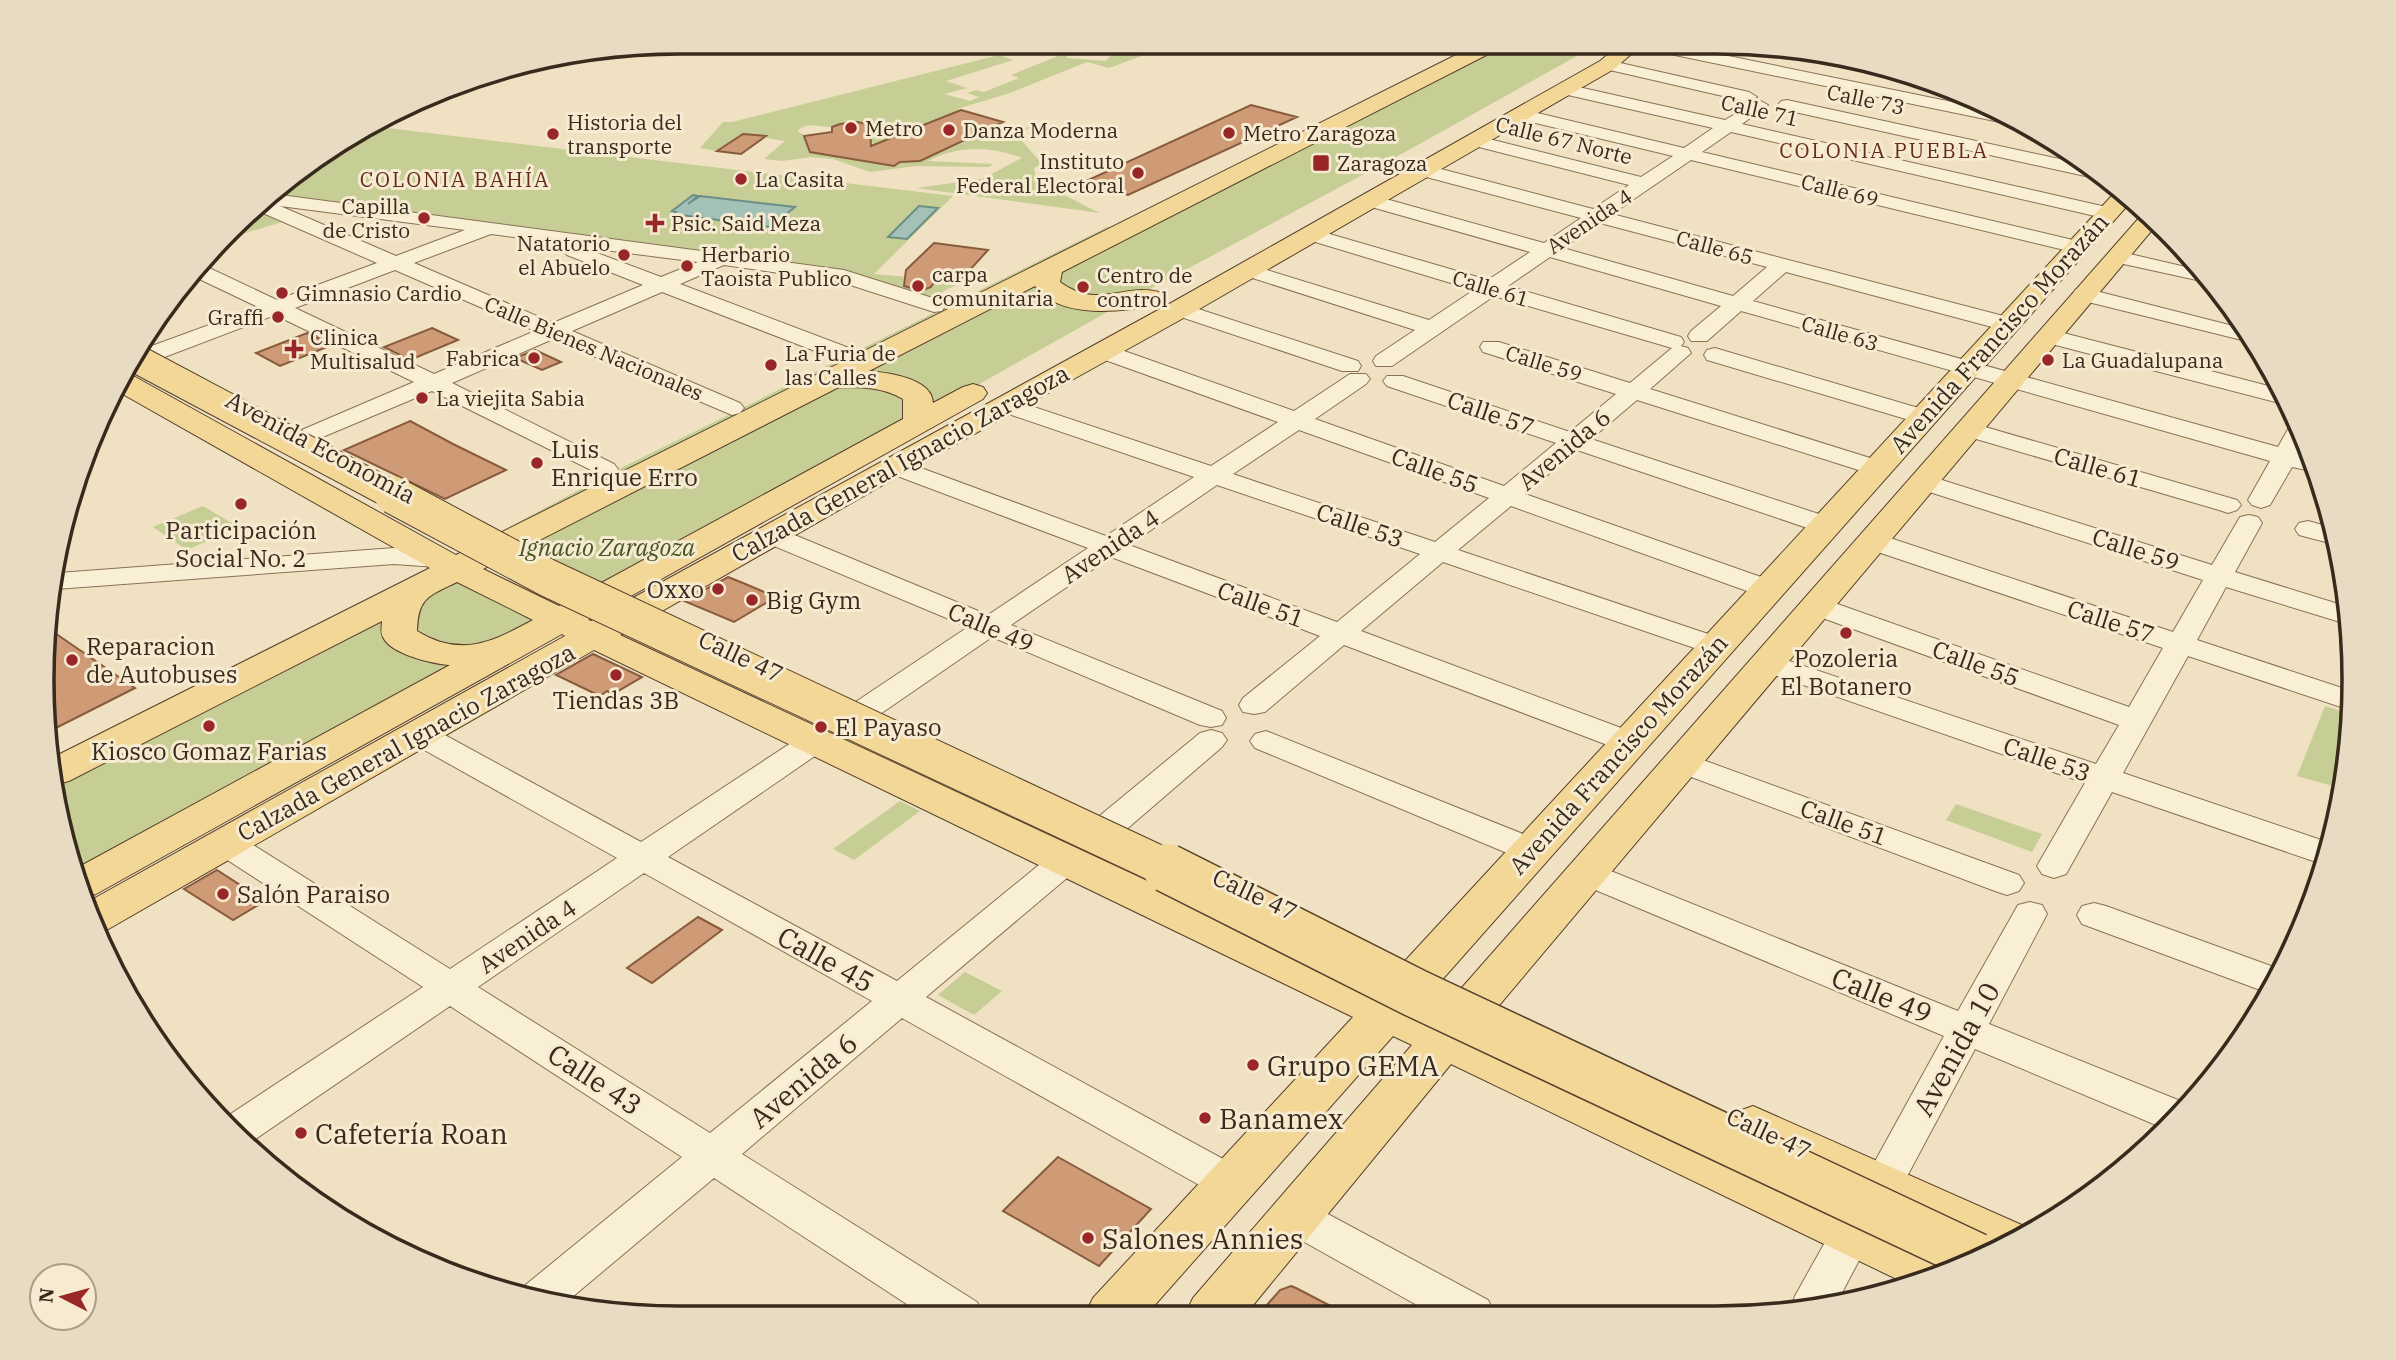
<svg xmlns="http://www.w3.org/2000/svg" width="2396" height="1360" font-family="'IBM Plex Serif',serif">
<rect width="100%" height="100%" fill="#efe1c1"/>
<path fill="#c6cd95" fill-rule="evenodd" d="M1086,43L1147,54L1109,68L1087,62L1010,93L957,109L961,110L875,144L862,140L833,145L832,132L835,134L868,125C851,119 843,128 829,127C817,126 807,122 797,131L804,135L809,150L874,163L920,161L973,135L989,136L1005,130L1032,127L1016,134L1042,164L1034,168L1037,184H1045L1046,188C1062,192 1084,206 1100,213L916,188L982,179L1022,158C991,146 958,145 928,161L993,164L989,167L916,166L870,172L833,159L811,157L782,161L764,159L785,141L743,134L717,151L700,148L723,122H732L999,55L1013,60L946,81L967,88L944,94L970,101L979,97L967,93L976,90L984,92L1019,78L1011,75L1068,52L1051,47ZM1074,48L1114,51H1115L1106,61L1066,58Z
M1507,43H1600L1407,151L1120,305L606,593L519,547L1365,113Z
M379,127L953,196L874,274L962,282L914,306L848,282L271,196L292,174Z
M257,211L282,222L232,237Z
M1109,226L1107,233L502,538L496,534L605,476Z
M203,506L238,527L187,550L153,527Z
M460,577L540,621L79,873L58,783Z
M2325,706L2350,714L2348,764L2343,789L2297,776Z
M900,801L920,811L854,860L833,849Z
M1956,804L2042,834L2032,852L1946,820Z
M965,972L1002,991L974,1015L938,995Z"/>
<path fill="#a4c1b8" stroke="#6a8f86" stroke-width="2" d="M693,195L698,196L688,204L700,196L795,207L770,227L674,214L676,212L672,211Z
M919,206L938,208L907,239L888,237Z"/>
<path fill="#ce9b76" stroke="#885b3d" stroke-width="2" d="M1251,105L1297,117L1128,195L1084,182Z
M961,110L1003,122L920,161L900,162L894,166L810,152L804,136L832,132V127L840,124L858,122L870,125L871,146Z
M743,134L766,136L741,154L717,151Z
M934,243L988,250L959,282L936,279L931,287L921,291L904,286L906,270Z
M432,328L458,340L410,360L384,347Z
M307,333L332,345L280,366L256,353Z
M535,350L561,362L542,370L515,358Z
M410,421L453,444L506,470L445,499L344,450Z
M728,577L743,583L776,597L734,622L684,601Z
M52,631L135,688L46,733L43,721Z
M593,654L642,677L613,694L607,691L600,696L556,675Z
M217,870L265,901L233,920L184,889Z
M698,917L722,930L652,983L627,968Z
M1058,1157L1151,1209L1099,1266L1003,1211Z
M1291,1286L1296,1288L1346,1314H1259L1280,1290Z"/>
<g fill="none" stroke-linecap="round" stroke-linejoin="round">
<defs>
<path id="minor" d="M1452,43H1473L1474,44L1466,49L1454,46Z
M1633,43H1665L2001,112L2030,125L2024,127L1641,48Z
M1607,60L1749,92L1757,97L1749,102L1601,68L1599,65Z
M1565,84L1725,120L1759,100L1768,105L1742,124L2115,209L2118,213L2108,219L1731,132L1702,152L2077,241L2084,243L2087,247L2084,251L2077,253L1691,160L1612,214L2015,319L2018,324L2015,329L2007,331L1786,272L1753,301L2278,447L2291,424L2297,422L2305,442L2299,453L2310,456L2316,472L2292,467L2270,505L2261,508L2252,505L2248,500L2270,461L1741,311L1707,341H1691L1688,336L1691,331L1721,306L1550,257L1508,286L1681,337L1684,342L1681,346L1688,348L1691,353L1650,389L1886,463L1890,468L1886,473L1877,476L1868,473L1637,400L1591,439L1834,519L1838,525L1834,531L1825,533L1816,531L1577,450L1525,494L1778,583L1782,589L1778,595L1768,597L1758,595L1511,506L1458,550L1726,640L1731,646L1726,652L1716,655L1706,652L1443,562L1361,631L1640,735L1645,742L1640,749L1629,752L1618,749L1344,645L1265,712L1254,714L1243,712L1239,705L1243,698L1320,636L1111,557L1011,625L1222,711L1226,718L1222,725L1211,727L1200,725L992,637L873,719L862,721L851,719L847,712L851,705L968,627L762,541L758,535L762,529L771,527L780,529L988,615L1088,548L884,471L880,466L884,461L893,458L902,461L1106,536L1194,477L997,410L993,405L997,400H1013L1211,466L1278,422L1094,356L1091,351L1094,346H1110L1294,411L1350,374H1366L1370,379L1366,384L1315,419L1504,486L1556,443L1387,386L1383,381L1387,376H1403L1570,432L1616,394L1483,352L1480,347L1483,342H1499L1630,383L1672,348L1494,296L1392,366H1376L1373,361L1376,356L1415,330L1240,274L1237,270L1240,266H1254L1429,320L1474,290L1302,238L1299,234L1302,230L1309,228L1488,280L1530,252L1361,204L1358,200L1368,194L1544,243L1581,218L1415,174L1413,170L1422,164L1593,209L1629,185L1467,144L1464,140L1473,135L1641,177L1673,156L1515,118L1512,114L1521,109L1684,148L1713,128L1559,93L1557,89ZM1600,223L1767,267L1733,296L1563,248ZM1299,430L1489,498L1435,542L1233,474ZM1217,485L1420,554L1337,622L1129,545Z
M1787,100L2087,165L2104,177L2099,179L1781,109L1778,105L1781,101Z
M273,194L844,270L942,301L945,306L942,311L934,312L841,282L724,265L680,284L849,348L852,353L849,358H833L662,292L572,331L740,403L744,408L740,413L732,415L553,339L452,383L614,464L618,469L614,474L605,477L432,391L306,444L297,442L294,437L297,432L414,382L275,315L141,366L131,367L138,351L258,307L195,277L205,266L277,300L377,263L263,213L260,209ZM280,206L465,230L396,256ZM491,234L514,237L536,243L571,246L564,251L567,255L643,285L553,323L414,263ZM581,247L698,262L661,277ZM395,270L535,331L434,374L295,308Z
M2117,251L2203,271L2215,284L2110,261L2107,257L2110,253Z
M2084,288L2245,329L2254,343L2076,299L2073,294L2076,289Z
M1180,303L1358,361L1361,366L1358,371H1342L1172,314L1169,309L1172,304Z
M2048,329L2284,390L2291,406L2040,341L2037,336L2040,331Z
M1715,348L1932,412L1936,417L1932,422L1924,424L1916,422L1707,360L1704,355L1707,350Z
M1968,422L2237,500L2241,505L2237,510L2228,513L2219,510L1959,434L1956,429L1959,424Z
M1923,474L2212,565L2240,517L2249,515L2258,517L2262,523L2235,572L2348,607L2350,625L2226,587L2197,640L2351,691L2350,710L2188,656L2123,773L2330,843L2325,865L2112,792L2066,874L2054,878L2042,874L2037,866L2085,783L1757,669L1752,663L1757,657L1767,654L1777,657L2096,764L2119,725L1806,612L1802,606L1806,600L1816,598L1826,600L2129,707L2163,648L1863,547L1859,541L1863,535L1872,533L1881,535L2173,632L2203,580L1914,487L1910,482L1914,477Z
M2308,521L2334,528L2337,545L2299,535L2295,529L2299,523Z
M394,548L447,553L451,559L447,565L437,567L394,564L56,589L58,573Z
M421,725L432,728L641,842L806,733L817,730L828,733L833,740L828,747L668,857L897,981L1056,851L1068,848L1080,851L1085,859L1080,867L926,997L1245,1171L1251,1183L1245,1195L1231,1200L1217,1195L902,1018L742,1154L977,1302L984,1315L925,1316L714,1178L564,1304L518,1297L523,1287L682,1157L450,1006L251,1142L223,1119L423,987L215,852L210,844L215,836L227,833L239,836L450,969L617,858L410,742L406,735L410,728ZM644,873L872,1001L710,1133L478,987Z
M1211,730L1222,733L1227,740L1222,747L1121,834L1109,837L1097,834L1093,826L1097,818L1200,733Z
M1266,731L1543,842L1548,850L1543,858L1531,861L1519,858L1255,748L1250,741L1255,734Z
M1681,752L2019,875L2024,883L2019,891L2007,895L1995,891L1670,769L1665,762L1670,755Z
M1586,861L1958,1011L2018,905L2030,902L2042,905L2047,914L1989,1024L2188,1104L2168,1130L1975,1049L1896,1197L1882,1202L1868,1197L1862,1185L1944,1036L1574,881L1569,873L1574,865Z
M2094,903L2106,906L2282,970L2271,994L2263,991L2082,924L2077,915L2082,906Z
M1296,1200L1311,1205L1488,1300L1495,1314H1433L1281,1229L1275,1217L1281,1205Z
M1853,1214L1868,1219L1874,1232L1836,1304L1789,1313L1795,1296L1838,1219Z"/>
<path id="major" d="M1480,43H1505L1502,47L1062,272L1060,282C1098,310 1123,283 1159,292L1163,298L1159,304C1124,312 1059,320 1035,286L869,371C889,373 932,378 933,403L963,387L973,384L983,387L987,393L983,399L588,620L591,621L1171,303L1600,61L1622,43H1644L1614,69L1189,315L904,473L620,635L1379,989L2119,188L2134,198L1418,1007L1437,1016L2146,210L2158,223L1475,1034L1959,1259L1961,1264L1911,1286L1451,1064L1245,1315H1185L1193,1298L1412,1045L1393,1036L1146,1315H1085L1093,1298L1353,1017L594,650L105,931L96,933L90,924L86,903L565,636L562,634L96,894L84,898L77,868L450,665C433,664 390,654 383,637C380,632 382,626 382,621L69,781L58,784L52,758L430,568L119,392L128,373L456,555ZM839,387C861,387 883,387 903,399V419L559,606L483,569ZM457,582L533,620C492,642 461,658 417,631C418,597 429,596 457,582Z
M1753,1106L2024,1226L2027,1232L1981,1255L1736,1140L1729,1126L1736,1112Z"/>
</defs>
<use href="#minor" stroke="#897258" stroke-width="2"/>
<use href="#major" stroke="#56402d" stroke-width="2"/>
<use href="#minor" fill="#f9efd4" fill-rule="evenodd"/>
<use href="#major" fill="#f3d797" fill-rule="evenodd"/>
<defs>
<path id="major-bridge-far2" d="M135,358L396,497"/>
<path id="major-bridge-far1" d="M393,495L548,578L1171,870"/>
<path id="major-bridge" d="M1167,868L1415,993L1976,1257"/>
</defs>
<use href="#major-bridge-far2" stroke="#56402d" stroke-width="30" stroke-linecap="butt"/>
<use href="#major-bridge-far1" stroke="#56402d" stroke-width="39" stroke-linecap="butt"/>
<use href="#major-bridge" stroke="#56402d" stroke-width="51" stroke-linecap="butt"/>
<use href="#major-bridge-far2" stroke="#f3d797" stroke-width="28"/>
<use href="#major-bridge-far1" stroke="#f3d797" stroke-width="37"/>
<use href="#major-bridge" stroke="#f3d797" stroke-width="48"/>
</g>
<g fill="#992727" stroke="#f6ebd1" stroke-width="2.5">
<circle cx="851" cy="128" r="7"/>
<circle cx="949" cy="130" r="7"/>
<circle cx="1229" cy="133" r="7"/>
<circle cx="553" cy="134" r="7"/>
<rect x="1312" y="154" width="18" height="18" rx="3.5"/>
<circle cx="1138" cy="173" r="7"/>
<circle cx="741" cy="179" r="7"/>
<circle cx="424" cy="218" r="7"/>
<path d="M651.5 212.5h7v7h7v7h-7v7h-7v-7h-7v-7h7z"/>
<circle cx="624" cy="255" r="7"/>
<circle cx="687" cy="266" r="7"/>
<circle cx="918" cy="286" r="7"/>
<circle cx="1083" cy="287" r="7"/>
<circle cx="282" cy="293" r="7"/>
<circle cx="278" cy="317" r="7"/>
<path d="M290.5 338.5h7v7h7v7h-7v7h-7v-7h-7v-7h7z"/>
<circle cx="534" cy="358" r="7"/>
<circle cx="2048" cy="360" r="7"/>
<circle cx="771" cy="365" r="7"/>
<circle cx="422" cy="398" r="7"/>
<circle cx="537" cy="463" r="7"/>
<circle cx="241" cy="504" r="7"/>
<circle cx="718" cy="589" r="7"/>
<circle cx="752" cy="600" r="7"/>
<circle cx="1846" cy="633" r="7"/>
<circle cx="72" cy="660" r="7"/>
<circle cx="616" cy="675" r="7"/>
<circle cx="209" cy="726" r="7"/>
<circle cx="821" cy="727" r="7"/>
<circle cx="223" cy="894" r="7"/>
<circle cx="1253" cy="1065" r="7"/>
<circle cx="1205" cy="1118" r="7"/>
<circle cx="301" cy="1133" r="7"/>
<circle cx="1088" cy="1238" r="7"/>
</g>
<g text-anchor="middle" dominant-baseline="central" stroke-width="6" stroke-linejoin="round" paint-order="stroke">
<g font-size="21" fill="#382a1d" stroke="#f6ebd1">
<text transform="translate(1866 99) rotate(12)">Calle 73</text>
<text transform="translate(1760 110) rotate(13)">Calle 71</text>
<text transform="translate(1564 140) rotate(14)">Calle 67 Norte</text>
<text transform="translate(1840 190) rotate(14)">Calle 69</text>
<text transform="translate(1589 221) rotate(-34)">Avenida 4</text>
<text transform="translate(1715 247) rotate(15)">Calle 65</text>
<text transform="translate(1491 288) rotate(17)">Calle 61</text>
<text transform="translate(1840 333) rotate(16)">Calle 63</text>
<text transform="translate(594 348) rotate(23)">Calle Bienes Nacionales</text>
<text transform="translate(1544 363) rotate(17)">Calle 59</text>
</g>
<g font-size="21" fill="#382a1d" stroke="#f6ebd1" text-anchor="start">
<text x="567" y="122">Historia del<tspan x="567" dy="24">transporte</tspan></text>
<text x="865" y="128">Metro</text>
<text x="963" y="130">Danza Moderna</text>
<text x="1243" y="133">Metro Zaragoza</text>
<text x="1124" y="161" text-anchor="end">Instituto<tspan x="1124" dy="24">Federal Electoral</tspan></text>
<text x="1337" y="163">Zaragoza</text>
<text x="755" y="179">La Casita</text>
<text x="410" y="206" text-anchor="end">Capilla<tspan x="410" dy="24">de Cristo</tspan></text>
<text x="671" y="223">Psic. Said Meza</text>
<text x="610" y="243" text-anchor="end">Natatorio<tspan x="610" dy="24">el Abuelo</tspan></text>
<text x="701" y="254">Herbario<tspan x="701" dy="24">Taoista Publico</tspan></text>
<text x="932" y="274">carpa<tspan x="932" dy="24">comunitaria</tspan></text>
<text x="1097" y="275">Centro de<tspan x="1097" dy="24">control</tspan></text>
<text x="296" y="293">Gimnasio Cardio</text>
<text x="264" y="317" text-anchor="end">Graffi</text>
<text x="310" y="337">Clinica<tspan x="310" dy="24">Multisalud</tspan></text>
<text x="785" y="353">La Furia de<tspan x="785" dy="24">las Calles</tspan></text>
<text x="520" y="358" text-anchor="end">Fabrica</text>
<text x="2062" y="360">La Guadalupana</text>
<text x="436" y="398">La viejita Sabia</text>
</g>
<g font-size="21" letter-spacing="2" fill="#652b1b" stroke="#f6ebd1">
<text x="1884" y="150">COLONIA PUEBLA</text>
<text x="455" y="179">COLONIA BAHÍA</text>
</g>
<g font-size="24" fill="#382a1d" stroke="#f6ebd1">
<text transform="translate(1999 333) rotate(-48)">Avenida Francisco Morazán</text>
<text transform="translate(1491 413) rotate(19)">Calle 57</text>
<text transform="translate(321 447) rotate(28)">Avenida Economía</text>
<text transform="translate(1564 449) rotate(-40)">Avenida 6</text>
<text transform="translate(900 463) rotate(-29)">Calzada General Ignacio Zaragoza</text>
<text transform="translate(2098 467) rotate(16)">Calle 61</text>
<text transform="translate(1435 470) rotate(20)">Calle 55</text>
<text transform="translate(1360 525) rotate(19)">Calle 53</text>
<text transform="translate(1110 546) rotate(-34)">Avenida 4</text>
<text transform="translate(2136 549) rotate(18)">Calle 59</text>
<text transform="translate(1261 604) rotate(20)">Calle 51</text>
<text transform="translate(2111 621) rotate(18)">Calle 57</text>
<text transform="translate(991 627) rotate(23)">Calle 49</text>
<text transform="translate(741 656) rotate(25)">Calle 47</text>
<text transform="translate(1976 663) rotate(20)">Calle 55</text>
<text transform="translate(406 742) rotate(-29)">Calzada General Ignacio Zaragoza</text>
<text transform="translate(1618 754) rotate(-48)">Avenida Francisco Morazán</text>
<text transform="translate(2047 759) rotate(19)">Calle 53</text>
<text transform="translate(1844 822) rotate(20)">Calle 51</text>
<text transform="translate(1255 894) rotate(25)">Calle 47</text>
<text transform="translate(527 936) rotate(-34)">Avenida 4</text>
<text transform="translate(1769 1133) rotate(25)">Calle 47</text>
</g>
<g font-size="24" fill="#382a1d" stroke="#f6ebd1" text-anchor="start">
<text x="551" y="449">Luis<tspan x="551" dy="28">Enrique Erro</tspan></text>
<text x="241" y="530" text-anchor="middle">Participación<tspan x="241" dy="28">Social No. 2</tspan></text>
<text x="704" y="589" text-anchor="end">Oxxo</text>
<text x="766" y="600">Big Gym</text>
<text x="86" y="646">Reparacion<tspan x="86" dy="28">de Autobuses</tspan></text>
<text x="1846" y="658" text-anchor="middle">Pozoleria<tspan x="1846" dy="28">El Botanero</tspan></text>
<text x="616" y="700" text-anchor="middle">Tiendas 3B</text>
<text x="835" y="727">El Payaso</text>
<text x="209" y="751" text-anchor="middle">Kiosco Gomaz Farias</text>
<text x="237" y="894">Salón Paraiso</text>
</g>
<g font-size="24" font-style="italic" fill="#485523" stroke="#f6ebd1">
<text x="607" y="547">Ignacio Zaragoza</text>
</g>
<g font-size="28" fill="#382a1d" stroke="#f6ebd1">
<text transform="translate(826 959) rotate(29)">Calle 45</text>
<text transform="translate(1882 995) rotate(22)">Calle 49</text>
<text transform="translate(1956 1049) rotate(-61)">Avenida 10</text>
<text transform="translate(595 1079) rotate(33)">Calle 43</text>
<text transform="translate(803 1080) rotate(-40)">Avenida 6</text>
</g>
<g font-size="28" fill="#382a1d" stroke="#f6ebd1" text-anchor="start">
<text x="1267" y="1065">Grupo GEMA</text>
<text x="1219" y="1118">Banamex</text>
<text x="315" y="1133">Cafetería Roan</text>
<text x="1102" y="1238">Salones Annies</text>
</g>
</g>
<path d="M0 0H2396V1360H0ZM680 54H1716A626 626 0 0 1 2342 680V680A626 626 0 0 1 1716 1306H680A626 626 0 0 1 54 680V680A626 626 0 0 1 680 54Z" fill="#e7dcc3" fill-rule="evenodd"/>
<path fill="none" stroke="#382a1d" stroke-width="3.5" d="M680 54H1716A626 626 0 0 1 2342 680V680A626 626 0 0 1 1716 1306H680A626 626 0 0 1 54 680V680A626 626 0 0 1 680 54Z"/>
<g transform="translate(63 1297) rotate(276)"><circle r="33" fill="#f6ebd1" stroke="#aa9e89" stroke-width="2"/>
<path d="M0-5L12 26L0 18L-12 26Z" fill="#992727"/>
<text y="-10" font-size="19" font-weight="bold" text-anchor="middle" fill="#382a1d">N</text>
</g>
</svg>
